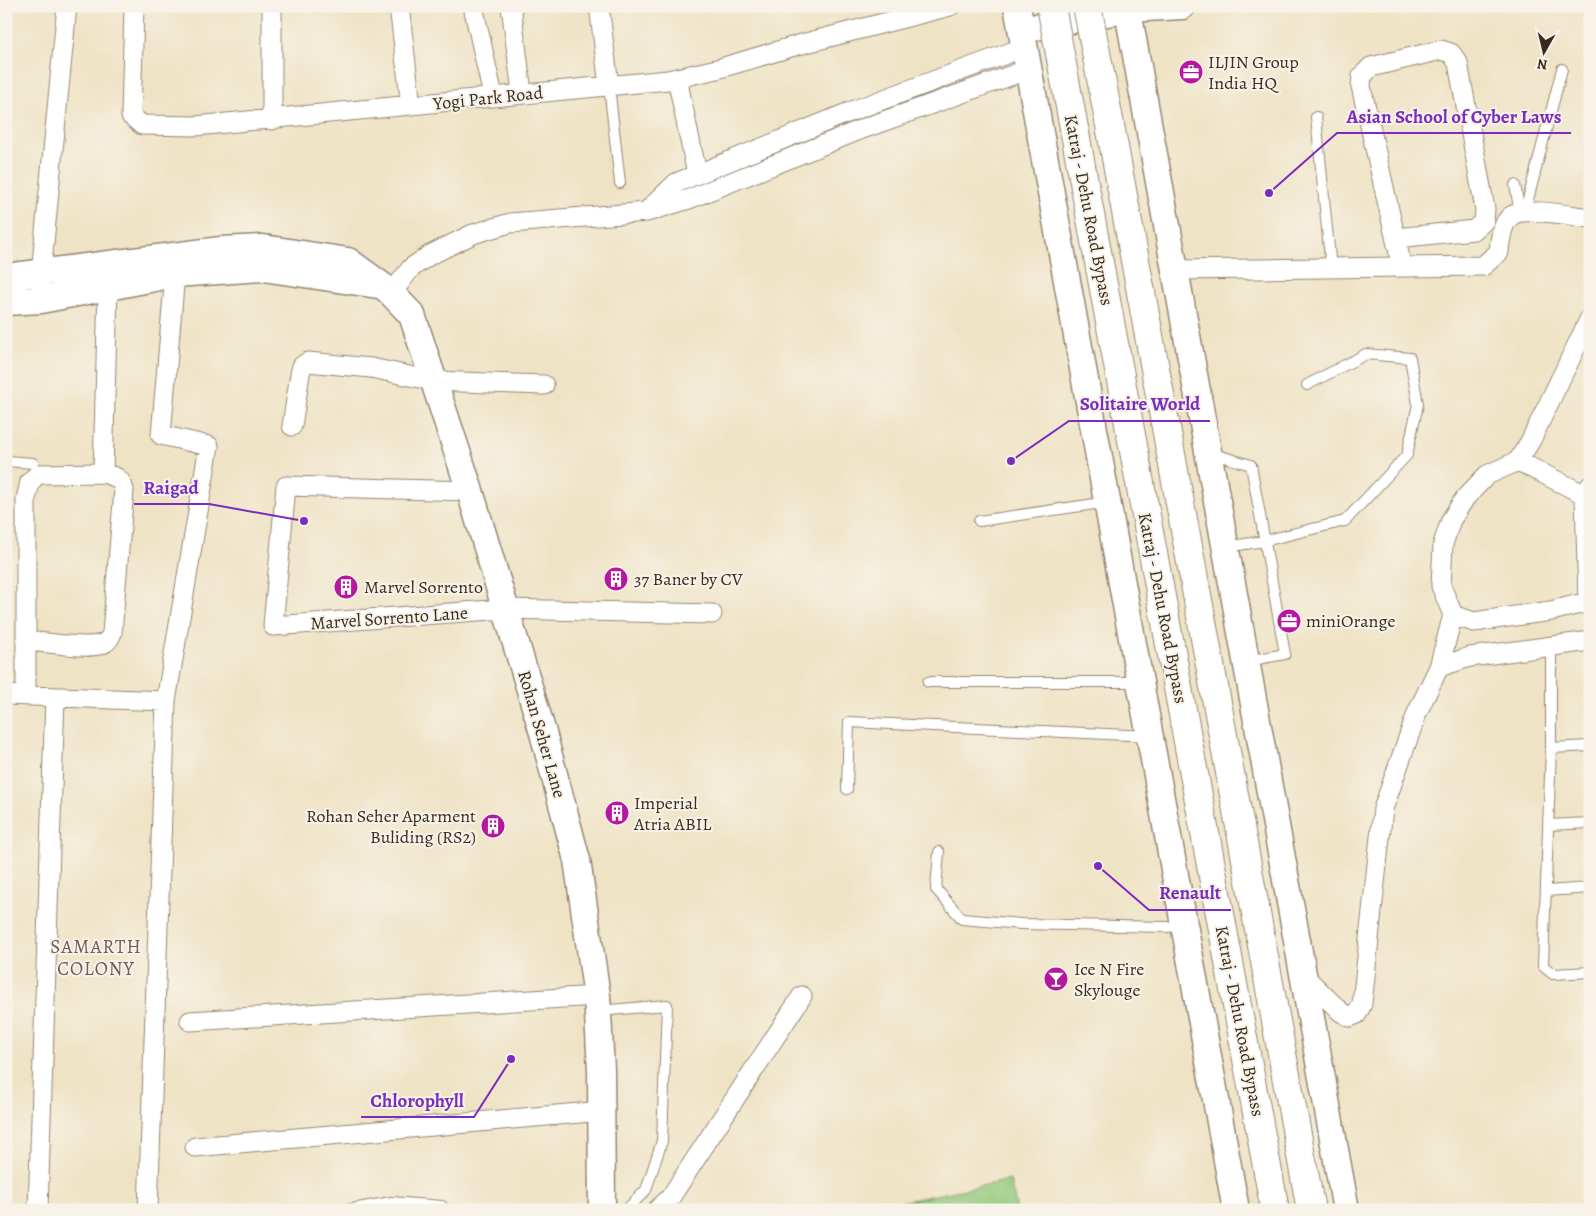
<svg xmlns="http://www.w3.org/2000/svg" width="1596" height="1216" font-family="Alegreya,serif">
<rect width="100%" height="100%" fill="#f7f3e8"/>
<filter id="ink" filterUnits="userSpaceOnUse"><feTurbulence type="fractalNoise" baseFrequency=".02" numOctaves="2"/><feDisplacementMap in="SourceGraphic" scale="10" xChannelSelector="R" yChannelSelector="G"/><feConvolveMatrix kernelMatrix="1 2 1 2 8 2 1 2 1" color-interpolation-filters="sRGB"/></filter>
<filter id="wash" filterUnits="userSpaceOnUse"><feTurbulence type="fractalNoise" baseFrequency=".0096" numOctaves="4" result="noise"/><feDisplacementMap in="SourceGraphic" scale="20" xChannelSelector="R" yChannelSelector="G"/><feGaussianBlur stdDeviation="1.12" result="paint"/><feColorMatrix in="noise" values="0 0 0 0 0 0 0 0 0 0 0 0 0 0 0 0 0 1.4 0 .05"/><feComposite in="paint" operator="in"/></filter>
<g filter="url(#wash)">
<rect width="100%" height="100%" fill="#efe3c5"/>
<path fill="#92c87a" stroke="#66794c" d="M1010,1180L1017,1210H861Z"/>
</g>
<g filter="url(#ink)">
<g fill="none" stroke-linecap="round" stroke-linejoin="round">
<defs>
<path id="lane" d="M609,86L620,183
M1316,117L1331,269
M1515,185L1520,213
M1525,211L1562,69
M1210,453L1251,465L1285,654L1247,661
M6,461L33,463
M979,521L1108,502
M1226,547L1264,541L1345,521L1407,455L1418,404L1410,358L1366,354L1307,385
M1551,645V748L1543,966L1553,974L1590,972
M928,682H1140
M1551,748L1590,746
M847,789L849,722L1150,736
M1548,825L1590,823
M939,852L936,889L962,919L1021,924L1167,927L1184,925
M1546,891L1590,888
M599,1011L667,1005L662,1141L646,1190L626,1210
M347,1210L391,1202L442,1206L444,1210"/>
<path id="street" d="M134,6L131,116L142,125L196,126L668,80L717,69L798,45L950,6
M399,6L411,106
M473,6L493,96
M511,6L522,93
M599,6L609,86
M677,78L697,174
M272,120V6
M648,210L676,183L852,111L1025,47
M1396,238L1474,230L1484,221L1485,209L1458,63L1451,53L1441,50L1371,67L1362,76L1361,86L1402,267
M1175,270L1483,266L1499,252C1500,241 1501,224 1511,216C1524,206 1573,216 1590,218
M40,284L67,6
M392,293L411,268L430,255L473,234L510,223L647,212L689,199L862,129L1029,69
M292,426L300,374L302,366L308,362L371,368L434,381L544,385
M1518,461L1585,495
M470,491L286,486L273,626L505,609L712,614
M1453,615L1474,622L1551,611L1588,602L1585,495L1590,486
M27,641C47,642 85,650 102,644C108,642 110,638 112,633L124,490C121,477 114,476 103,473
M1439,667L1453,615L1441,586L1443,544L1451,520L1465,498L1487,475L1518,461L1531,440L1590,318
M6,695L166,701
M26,696V499L30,482L38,474L103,473L108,287
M1303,975L1341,1012L1350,1017L1357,1014L1362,1004L1383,809L1417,713L1439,667L1470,657L1590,641
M190,1021L597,996
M195,1147L602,1111
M38,1210L55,697
M148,1210L166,701L209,446L161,435L175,274
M657,1210L670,1198L802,996"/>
<path id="secondary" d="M1017,6L1236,1210
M1127,6L1346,1210
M1032,28L1127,9L1182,6
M6,277L221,250L263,248L348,261L388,290L412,315L470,491L543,733L577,860L597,996L601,1070L602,1210
M6,302L41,300L175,274L263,268L378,285"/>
<path id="highway" d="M1109,120L1311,1210
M1074,128L1275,1210"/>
</defs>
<use href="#lane" stroke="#958672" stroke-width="12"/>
<use href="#street" stroke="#958672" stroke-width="21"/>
<use href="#secondary" stroke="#958672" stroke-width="29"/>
<use href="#highway" stroke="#958672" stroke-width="30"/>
<use href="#lane" stroke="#fff" stroke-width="10"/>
<use href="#street" stroke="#fff" stroke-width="19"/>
<use href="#secondary" stroke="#fff" stroke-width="26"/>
<use href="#highway" stroke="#fff" stroke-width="28"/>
<defs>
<path id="highway-bridge" d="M1051,6L1074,128
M1087,6L1109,120"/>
</defs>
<use href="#highway-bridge" stroke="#958672" stroke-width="30" stroke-linecap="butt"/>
<use href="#highway-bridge" stroke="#fff" stroke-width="28"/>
</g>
</g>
<defs>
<symbol id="office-disc" viewBox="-11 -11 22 22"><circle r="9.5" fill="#b5179e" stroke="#f7f3e8"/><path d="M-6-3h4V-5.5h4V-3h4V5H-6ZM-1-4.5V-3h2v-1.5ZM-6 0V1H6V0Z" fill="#fff"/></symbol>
<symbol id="building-disc" viewBox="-11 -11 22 22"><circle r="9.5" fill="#b5179e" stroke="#f7f3e8"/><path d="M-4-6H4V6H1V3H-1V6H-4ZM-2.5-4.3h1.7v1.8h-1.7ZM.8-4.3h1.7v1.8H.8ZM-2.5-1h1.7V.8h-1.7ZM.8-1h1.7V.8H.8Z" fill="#fff"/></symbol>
<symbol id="bar-disc" viewBox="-11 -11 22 22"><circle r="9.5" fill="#b5179e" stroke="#f7f3e8"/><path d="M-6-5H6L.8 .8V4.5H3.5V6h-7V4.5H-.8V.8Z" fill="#fff"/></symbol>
</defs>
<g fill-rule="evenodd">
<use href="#office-disc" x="1177" y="58" width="28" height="28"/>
<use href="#building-disc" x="602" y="565" width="28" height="28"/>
<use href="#building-disc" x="332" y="573" width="28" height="28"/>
<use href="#office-disc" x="1275" y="607" width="28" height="28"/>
<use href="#building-disc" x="603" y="799" width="28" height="28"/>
<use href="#building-disc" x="479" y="812" width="28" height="28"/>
<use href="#bar-disc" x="1042" y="965" width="28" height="28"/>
</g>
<g text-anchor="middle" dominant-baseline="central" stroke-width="4" stroke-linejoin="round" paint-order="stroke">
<g font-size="18" fill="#3b2a1e" stroke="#f7f3e8" text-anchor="start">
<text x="1208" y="62">ILJIN Group<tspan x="1208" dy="21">India HQ</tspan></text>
<text x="634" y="579">37 Baner by CV</text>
<text x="364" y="587">Marvel Sorrento</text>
<text x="1306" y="621">miniOrange</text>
<text x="634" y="803">Imperial<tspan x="634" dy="21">Atria ABIL</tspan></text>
<text x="476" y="816" text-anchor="end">Rohan Seher Aparment<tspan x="476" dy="21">Buliding (RS2)</tspan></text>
<text x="1074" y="969">Ice N Fire<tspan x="1074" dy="21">Skylouge</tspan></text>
</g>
<g font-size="18" fill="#3b2a1e" stroke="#f7f3e8">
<text transform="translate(488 98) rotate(-6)">Yogi Park Road</text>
<text transform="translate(1089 210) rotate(79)">Katraj - Dehu Road Bypass</text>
<text transform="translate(1163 608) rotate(79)">Katraj - Dehu Road Bypass</text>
<text transform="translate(389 618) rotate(-4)">Marvel Sorrento Lane</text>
<text transform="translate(542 734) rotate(74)">Rohan Seher Lane</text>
<text transform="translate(1240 1021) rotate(79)">Katraj - Dehu Road Bypass</text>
</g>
<g font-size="19" letter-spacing="1" fill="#73585c" stroke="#f7f3e8">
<text x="96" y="947">SAMARTH<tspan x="96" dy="22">COLONY</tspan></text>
</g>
</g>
<path fill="none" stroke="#7b2cbf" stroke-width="2" d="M1269 193L1337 133H1571M1011 461L1069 421H1210M304 521L209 504H134M1098 866L1149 910H1231M511 1059L474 1117H361"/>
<g fill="#7b2cbf" stroke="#f7f3e8" stroke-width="2">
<circle cx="1269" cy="193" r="5"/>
<circle cx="1011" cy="461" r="5"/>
<circle cx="304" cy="521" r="5"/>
<circle cx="1098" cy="866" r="5"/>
<circle cx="511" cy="1059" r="5"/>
</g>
<g font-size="19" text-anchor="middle" font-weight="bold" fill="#7b2cbf" stroke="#f7f3e8" stroke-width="4" stroke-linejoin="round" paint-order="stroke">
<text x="1454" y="123">Asian School of Cyber Laws</text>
<text x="1140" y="410">Solitaire World</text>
<text x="171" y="494">Raigad</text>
<text x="1190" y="899">Renault</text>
<text x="417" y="1107">Chlorophyll</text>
</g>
<rect width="1596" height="1216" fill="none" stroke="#f7f3e8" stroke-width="25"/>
<g transform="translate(1544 52) rotate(188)" stroke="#f7f3e8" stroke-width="4" paint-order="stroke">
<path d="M0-4L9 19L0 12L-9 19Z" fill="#3b2a1e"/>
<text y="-8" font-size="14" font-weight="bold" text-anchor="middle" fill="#3b2a1e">N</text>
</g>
</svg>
